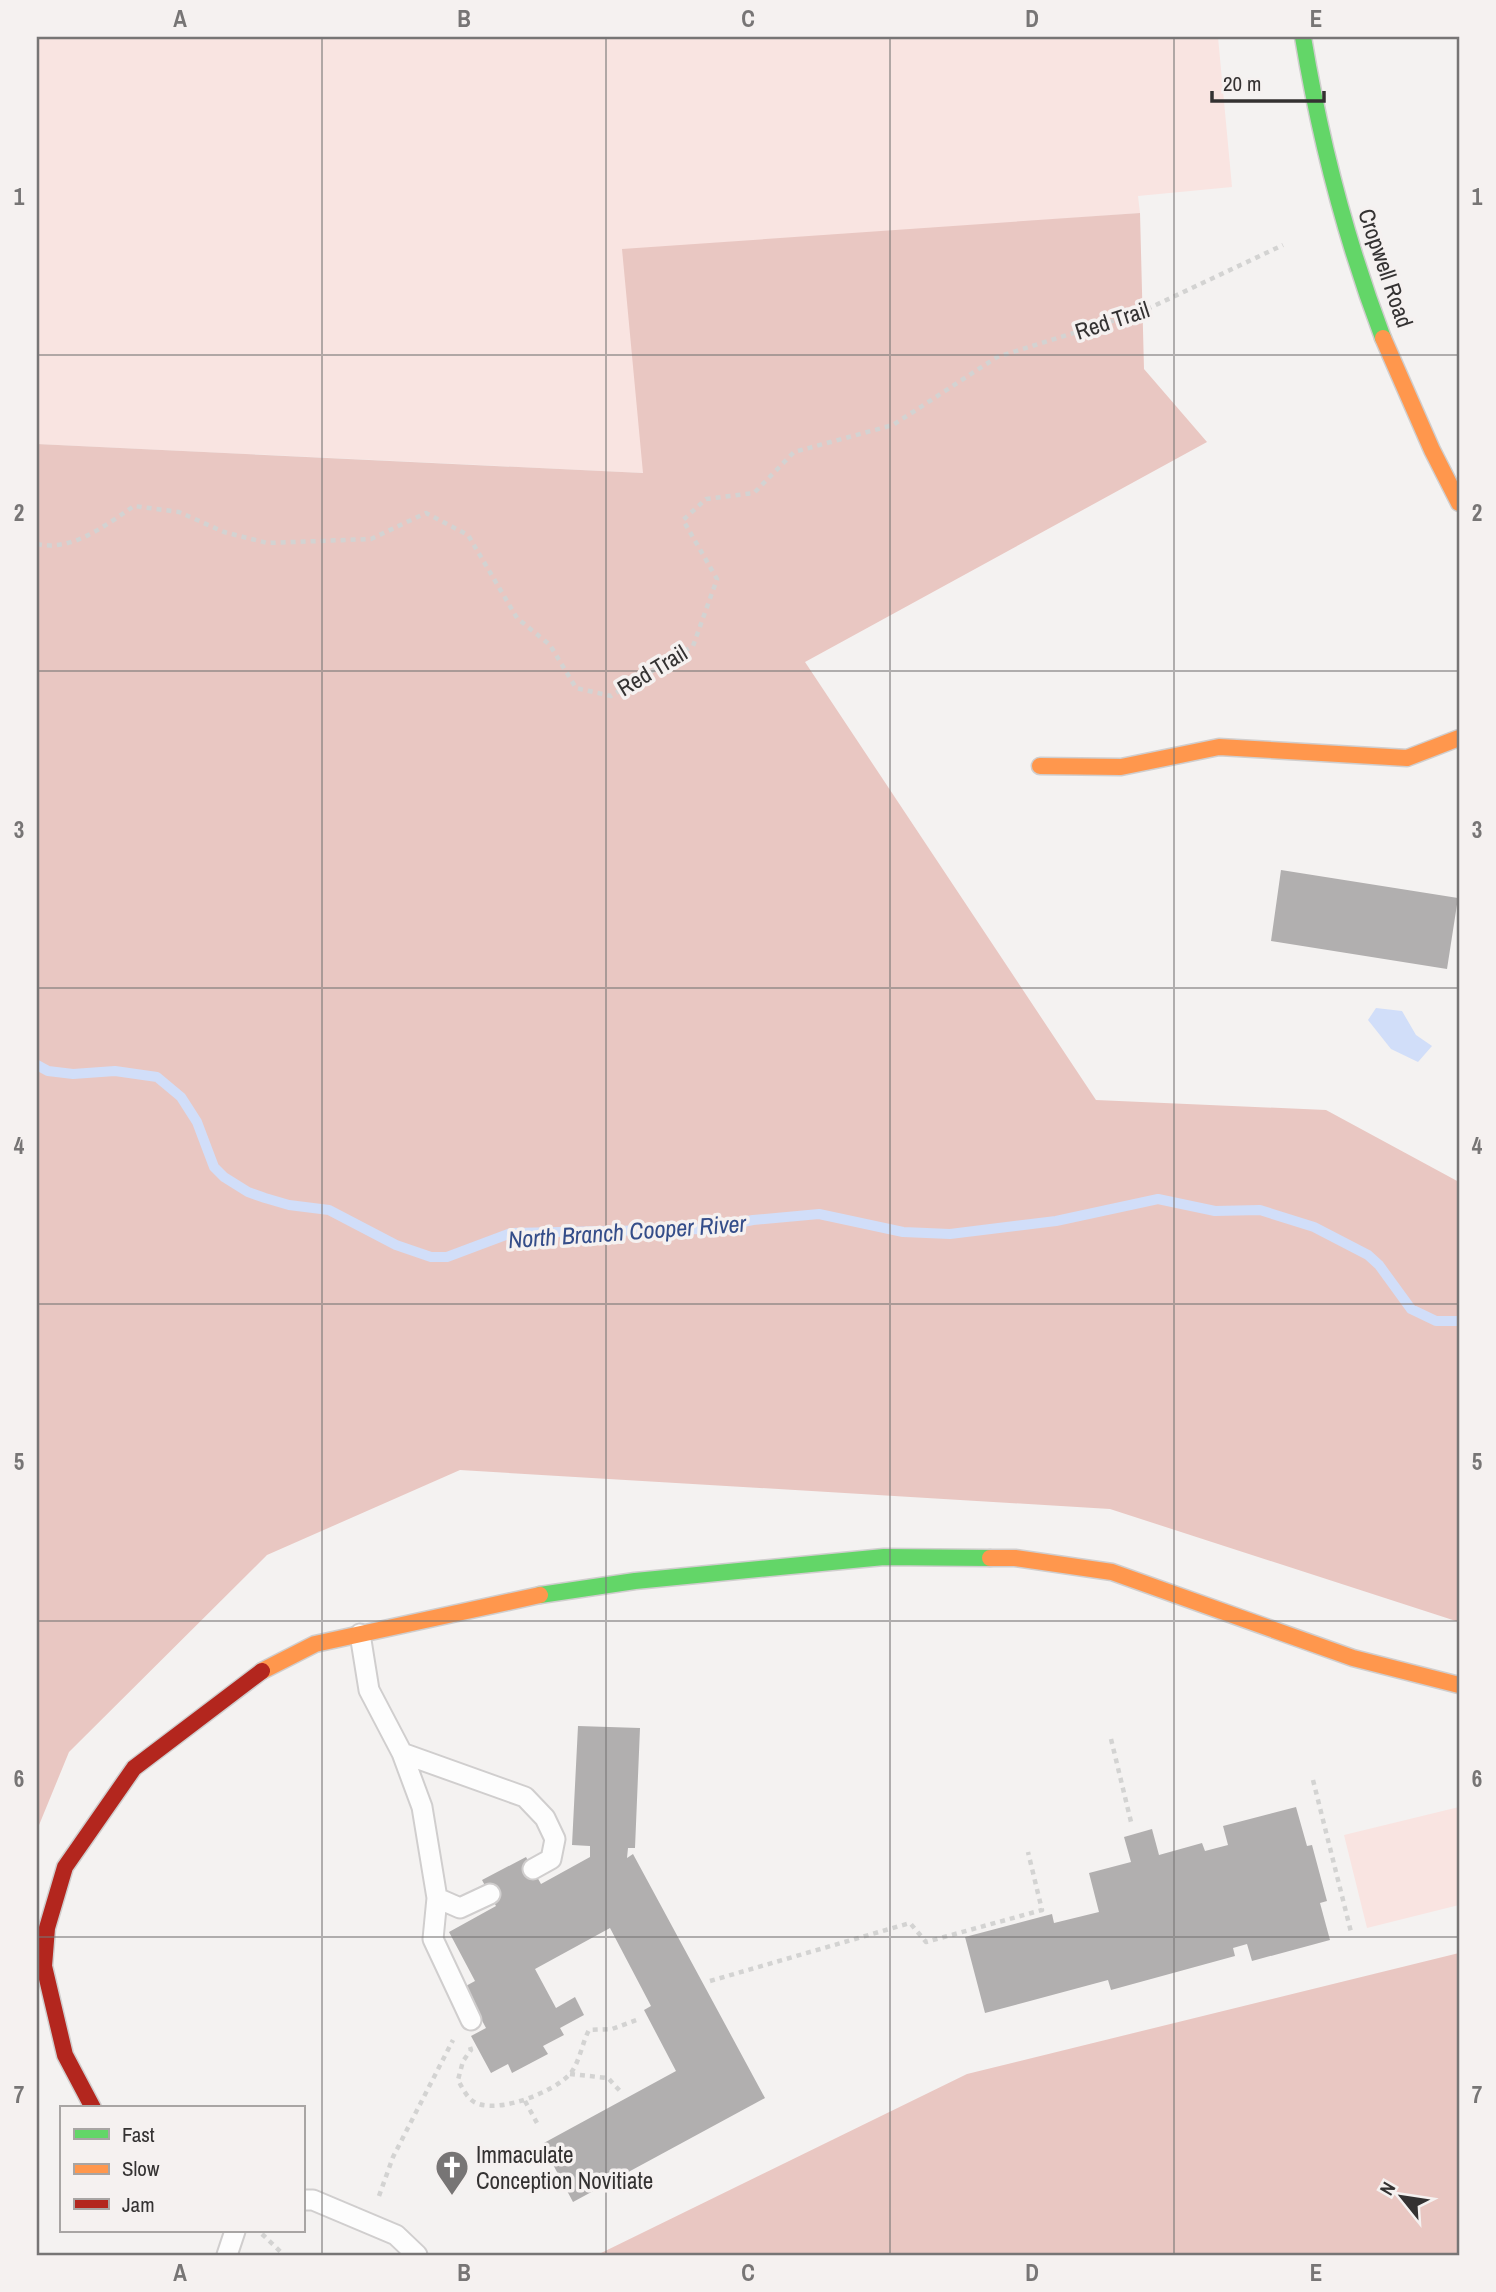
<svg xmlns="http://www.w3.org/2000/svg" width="1496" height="2292" font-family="'Archivo Narrow',sans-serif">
<rect width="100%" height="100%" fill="#f4f2f1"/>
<path fill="#f9e4e1" d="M37,37H1218L1232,187L1138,196L1140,213L959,227L644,473L37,444Z
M1459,1807V1905L1367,1928L1344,1835Z"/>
<path fill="#e9c7c2" d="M1140,213L1144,369L1207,442L805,662L1096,1100L1326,1110L1459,1182V1622L1110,1509L460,1470L267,1555L69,1752L37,1830V444L643,473L622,249Z
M1459,1953V2255H597L967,2074Z"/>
<path fill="#d1def9" d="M1376,1008L1402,1011L1416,1035L1432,1046L1418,1062L1391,1049L1368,1020Z"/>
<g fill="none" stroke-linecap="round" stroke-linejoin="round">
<path stroke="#d1def9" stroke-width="10" d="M37,1065L48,1071L73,1074L115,1071L157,1077L181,1097L197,1122L214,1167L224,1177L248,1192L265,1198L289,1205L329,1210L396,1245L431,1257H447L511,1233L707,1229L753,1220L819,1214L903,1232L950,1234L1056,1221L1158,1199L1215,1211L1260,1210L1314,1227L1368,1255L1379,1265L1411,1309L1436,1321H1459"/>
</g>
<path fill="#b1afaf" d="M1281,870L1458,898L1447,969L1271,941Z
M578,1726L640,1728L635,1848H628L627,1858L633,1854L765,2098L573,2202L542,2144L676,2071L644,2010L651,2006L610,1928L535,1969L556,2008L575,1997L584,2015L560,2028L564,2035L543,2046L548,2054L512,2073L508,2064L491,2073L471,2036L486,2028L464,1987L475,1981L449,1932L496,1906L482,1880L526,1857L541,1884L590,1857V1846L572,1845Z
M1296,1807L1307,1846L1312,1845L1327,1901L1320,1903L1330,1940L1252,1961L1247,1944L1233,1948L1235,1956L1111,1990L1108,1980L985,2013L965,1937L1052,1914L1054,1923L1099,1912L1089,1873L1131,1862L1124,1837L1152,1829L1159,1855L1202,1843L1205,1851L1228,1845L1223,1826Z"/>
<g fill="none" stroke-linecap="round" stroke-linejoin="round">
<defs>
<path id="lane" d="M360,1634L369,1690L402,1753L422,1807L437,1898L460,1908L490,1894
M402,1753L525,1797L545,1818L555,1839L551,1859L533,1869
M437,1898L433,1939L471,2020
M303,2200H313L396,2235L417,2255
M227,2255L235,2231"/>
<path id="fast" d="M1303,37C1320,140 1346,240 1383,338
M540,1595L635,1581L884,1557L990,1558"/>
<path id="slow" d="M1383,338L1432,450L1459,503
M1040,766L1121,767L1219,747L1407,758L1459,738
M990,1558H1015L1112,1572L1353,1658L1459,1685
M262,1671L315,1644L540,1595"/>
<path id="jam" d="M93,2108L65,2055L44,1966L47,1928L65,1867L134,1768L262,1671"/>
</defs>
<use href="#lane" stroke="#d0cece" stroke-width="23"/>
<use href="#fast" stroke="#d0cece" stroke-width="19"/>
<use href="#slow" stroke="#d0cece" stroke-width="19"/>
<use href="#jam" stroke="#d0cece" stroke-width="19"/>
<path stroke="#d3d3d2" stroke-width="4.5" stroke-dasharray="5 5" stroke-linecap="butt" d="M37,544C72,552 106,525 134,506L179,512L224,532L267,543L371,539L426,513L468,535L517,618L550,645L576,688L611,696L693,646L717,579L683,520L706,499L754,493L794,452L893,425L997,357L1141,312L1283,245
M1111,1739L1132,1826
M1313,1780L1351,1932
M710,1981L910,1923L926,1942L1042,1910L1028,1852
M470,2047L471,2050L463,2061L458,2080C463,2089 468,2101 479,2104C502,2112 553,2092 569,2075C579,2065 582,2043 589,2030L612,2029L639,2019
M570,2074L608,2078L620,2091
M525,2101L537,2123
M379,2196L393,2157L453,2040
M262,2234L284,2255"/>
<use href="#lane" stroke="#fdfdfd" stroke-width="19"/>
<use href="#fast" stroke="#63d668" stroke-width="16"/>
<use href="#slow" stroke="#ff974d" stroke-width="16"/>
<use href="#jam" stroke="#b3261e" stroke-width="16"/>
</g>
<path fill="none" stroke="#777575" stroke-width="2" stroke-opacity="0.55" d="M322,37V2255M606,37V2255M890,37V2255M1174,37V2255M37,355H1459M37,671H1459M37,988H1459M37,1304H1459M37,1621H1459M37,1937H1459"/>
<defs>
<symbol id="church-pin" viewBox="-11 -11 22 30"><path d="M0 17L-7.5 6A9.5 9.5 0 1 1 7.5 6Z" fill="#777575" stroke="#f5f1f0"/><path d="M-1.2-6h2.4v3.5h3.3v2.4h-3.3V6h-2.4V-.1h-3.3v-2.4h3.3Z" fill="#fff"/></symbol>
</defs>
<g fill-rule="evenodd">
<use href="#church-pin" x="433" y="2148" width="38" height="52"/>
</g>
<g text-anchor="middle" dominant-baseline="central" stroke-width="7" stroke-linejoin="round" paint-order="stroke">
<g font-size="23" fill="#343232" stroke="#f5f1f0">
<text transform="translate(1386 268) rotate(71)">Cropwell Road</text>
<text transform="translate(1112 320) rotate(-18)">Red Trail</text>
<text transform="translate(652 670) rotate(-31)">Red Trail</text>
</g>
<g font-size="23" fill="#343232" stroke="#f5f1f0" text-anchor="start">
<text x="476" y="2154">Immaculate<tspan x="476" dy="26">Conception Novitiate</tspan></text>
</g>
<g font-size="24" font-style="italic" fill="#344d89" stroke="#f5f1f0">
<text transform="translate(627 1231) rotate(-4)">North Branch Cooper River</text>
</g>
</g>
<rect width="1496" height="2292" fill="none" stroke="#f5f1f0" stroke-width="77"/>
<rect x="60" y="2106" width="245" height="126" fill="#f5f1f0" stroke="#a8a5a4" stroke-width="2"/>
<rect x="74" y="2129" width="35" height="10" fill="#63d668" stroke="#a8a5a4" stroke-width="2"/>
<text x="122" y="2142" font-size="21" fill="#343232">Fast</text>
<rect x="74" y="2164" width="35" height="10" fill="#ff974d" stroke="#a8a5a4" stroke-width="2"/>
<text x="122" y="2176" font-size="21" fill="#343232">Slow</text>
<rect x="74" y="2199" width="35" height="10" fill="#b3261e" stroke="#a8a5a4" stroke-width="2"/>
<text x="122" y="2212" font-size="21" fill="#343232">Jam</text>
<g transform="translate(1402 2197) rotate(300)" stroke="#f5f1f0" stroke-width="5" paint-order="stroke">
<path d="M0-5L12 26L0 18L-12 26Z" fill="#343232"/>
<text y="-10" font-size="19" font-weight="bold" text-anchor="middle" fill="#343232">N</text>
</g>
<path d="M1212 91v10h112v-10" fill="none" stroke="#343232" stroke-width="3.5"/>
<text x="1223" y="91" font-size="21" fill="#343232" stroke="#f5f1f0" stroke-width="5" paint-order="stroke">20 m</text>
<rect x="38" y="38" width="1420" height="2216" fill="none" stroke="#777575" stroke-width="2.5"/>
<g font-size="23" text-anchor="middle" font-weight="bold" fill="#777575">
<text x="180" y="27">A</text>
<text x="464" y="27">B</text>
<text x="748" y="27">C</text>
<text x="1032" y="27">D</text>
<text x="1316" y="27">E</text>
<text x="19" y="205">1</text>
<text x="1477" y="205">1</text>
<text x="19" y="521">2</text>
<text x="1477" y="521">2</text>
<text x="19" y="838">3</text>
<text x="1477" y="838">3</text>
<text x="19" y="1154">4</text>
<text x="1477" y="1154">4</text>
<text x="19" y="1470">5</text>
<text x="1477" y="1470">5</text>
<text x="19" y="1787">6</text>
<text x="1477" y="1787">6</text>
<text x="19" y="2103">7</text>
<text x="1477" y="2103">7</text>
<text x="180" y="2281">A</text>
<text x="464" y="2281">B</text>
<text x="748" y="2281">C</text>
<text x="1032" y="2281">D</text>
<text x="1316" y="2281">E</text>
</g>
</svg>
